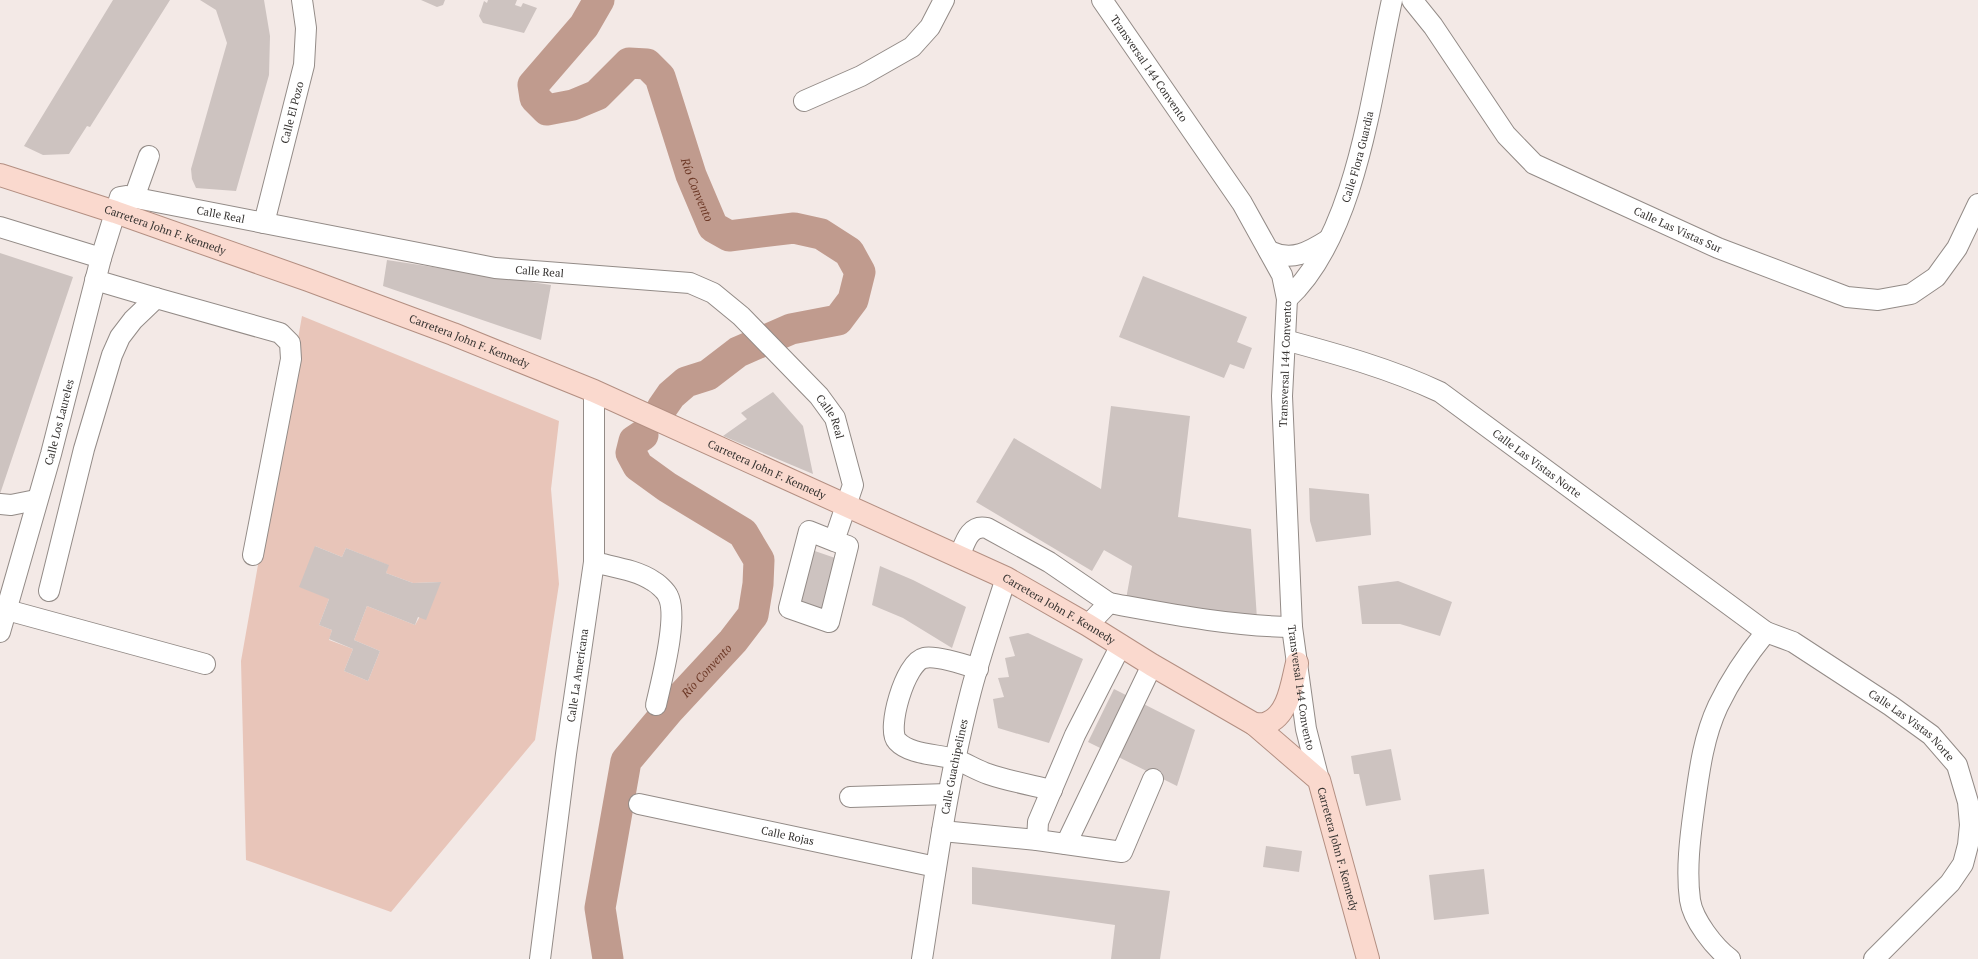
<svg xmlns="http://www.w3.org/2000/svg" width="1978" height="959" font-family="'PT Serif',serif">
<rect width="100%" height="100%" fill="#f3e9e6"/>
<path fill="#e8c5b9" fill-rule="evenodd" d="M302,316L559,421L551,489L559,584L535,740L391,912L246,860L241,661ZM315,546L342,557L346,548L388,565L386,573L413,583L440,582L415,625L367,606L354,640L380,651L368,681L344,671L353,649L329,640L332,630L319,625L329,599Z"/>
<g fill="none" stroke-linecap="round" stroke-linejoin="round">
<g stroke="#c09b8e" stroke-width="31">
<path id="s1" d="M599,0L584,26L533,85L535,98L547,110L573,105L597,95L629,63L647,64L660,77L691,175L713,227L729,236L794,228L821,234L849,252L860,272L853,300L838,320L791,329L738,352L708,375L686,382L671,395L662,408"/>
<path id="s2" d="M608,959L600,908L626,761L668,711L733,641L753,615L758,584L759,560L743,533L667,487L638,466L631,453L634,441L643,435"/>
</g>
</g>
<path fill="#cdc3c0" d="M113,0H170L90,127L87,126L69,154L43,155L24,146Z
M200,0H264L270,36L269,75L236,191L196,188L192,179L191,169L227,43L216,10Z
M421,0H445L443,5L437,7Z
M488,0H517L515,5L521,7L523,3L537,8L524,33L483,23L479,16L484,1L487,3Z
M0,253L73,277L0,494Z
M387,260L551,285L541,340L383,286Z
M1143,276L1247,317L1237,342L1252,348L1244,369L1230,364L1224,378L1119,337Z
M773,392L803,426L813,474L723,436L747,419L741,413Z
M1111,406L1190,416L1178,517L1251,529L1257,619L1126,599L1132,566L1104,550L1092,571L976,502L1014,438L1101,489Z
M1309,488L1369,494L1371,535L1316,542L1310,521Z
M315,546L342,557L346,548L389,565L386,573L413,583L441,582L426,620L418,617L415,625L367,606L354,640L380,651L368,681L344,671L353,649L329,639L332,630L319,625L329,599L299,587Z
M812,550L838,559L824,612L798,603Z
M880,566L913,580L966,607L952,648L903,618L872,605Z
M1398,581L1452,602L1440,636L1400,624H1362L1358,586Z
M1028,633L1083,659L1049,743L998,728L993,699L1004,697L998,678L1009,677L1005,658L1015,656L1009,637Z
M1114,689L1195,730L1177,786L1088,742Z
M1391,749L1401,800L1366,806L1359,774H1354L1351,756Z
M1266,846L1302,851L1299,872L1263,867Z
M972,867L1170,891L1160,959H1111L1115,925L972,904Z
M1484,869L1489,914L1434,920L1429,875Z"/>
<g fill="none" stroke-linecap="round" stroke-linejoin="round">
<defs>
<g id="minor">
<path id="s3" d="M1102,0L1242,203L1282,275L1287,299L1282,396L1292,627L1306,729L1319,780"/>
<path id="s4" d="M1412,0L1433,26L1506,135L1534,164L1718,248L1847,297L1878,300L1911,294L1936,277L1957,248L1978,204"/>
<path d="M804,101L861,76L912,47L930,27L944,0"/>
<path d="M134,198L149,156"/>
<path id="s5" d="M264,223L304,65L306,28L302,0"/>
<path d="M0,227L101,258"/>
<path d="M1269,251C1292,262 1309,252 1328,240"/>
<path d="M95,280L156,298"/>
<path id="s6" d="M1287,299C1357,235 1372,89 1392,0"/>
<path id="s7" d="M1285,340C1337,354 1391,369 1440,392L1766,632C1748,654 1731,679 1718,706C1703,738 1699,773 1694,809C1690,838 1686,870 1690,900C1693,920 1714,947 1730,959"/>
<path d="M0,504L11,505L36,500"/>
<path d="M959,557C965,543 969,524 987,528L1049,562L1109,603"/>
<path d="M594,562C613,567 637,570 653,581C657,583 666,591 668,596C679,617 661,682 656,705"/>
<path d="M49,591L84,449L112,355L120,337L133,320L156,298L280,333L290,343L291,359L253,555"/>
<path d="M7,610L205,664"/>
<path d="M1088,625L1109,603C1170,614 1230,626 1292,627"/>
<path id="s8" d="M0,632L51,454L101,258L120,197L126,196L495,268L690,283L713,293L741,316L819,396L835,418L853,485L834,541L809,531L789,608L829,622L848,546L834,541"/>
<path id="s9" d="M1766,632L1793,642L1891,706L1931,735L1957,765L1968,802L1970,825L1968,845L1963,864L1950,883L1874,959"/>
<path d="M978,669C966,665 936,655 924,658C905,662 886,730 897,741C910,755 937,754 954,759C966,763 976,770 988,774C1008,781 1031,785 1052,790"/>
<path d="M850,797L948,794"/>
<path id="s10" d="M639,804L936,867"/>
<path d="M942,831L1037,840L1122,852L1153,779"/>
<path d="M1037,840L1038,822L1075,735L1121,645"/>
<path d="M1066,844L1152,665"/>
<path id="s11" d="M540,959L566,754L594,562V391"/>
<path id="s12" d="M922,959C936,869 948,779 971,691C981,653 994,615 1006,578"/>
</g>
<g id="major">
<path id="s13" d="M0,175L115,212L308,280L453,334L594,391L1006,578L1088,625L1152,665L1254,724L1319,780L1368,959"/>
<path d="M1254,724C1258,724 1263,725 1267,723C1289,715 1292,682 1297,663"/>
</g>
</defs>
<use href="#minor" stroke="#938b87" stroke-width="22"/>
<use href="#major" stroke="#b38f82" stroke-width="24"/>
<use href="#minor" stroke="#fff" stroke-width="20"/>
<use href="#major" stroke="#fad9ce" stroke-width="22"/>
</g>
<g text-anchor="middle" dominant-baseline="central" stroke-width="3" stroke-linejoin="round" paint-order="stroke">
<g font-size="11" fill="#363331" stroke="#fff">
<text stroke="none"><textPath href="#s3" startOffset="83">Transversal 144 Convento</textPath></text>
<text stroke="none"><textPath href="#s5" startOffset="114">Calle El Pozo</textPath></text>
<text stroke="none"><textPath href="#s6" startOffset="161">Calle Flora Guardia</textPath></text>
<text stroke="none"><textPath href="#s8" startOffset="554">Calle Real</textPath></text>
<text stroke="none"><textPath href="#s4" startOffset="363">Calle Las Vistas Sur</textPath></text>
<text stroke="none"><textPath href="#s13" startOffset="174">Carretera John F. Kennedy</textPath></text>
<text stroke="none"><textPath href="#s8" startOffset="878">Calle Real</textPath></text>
<text stroke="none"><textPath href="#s13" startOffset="498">Carretera John F. Kennedy</textPath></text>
<text transform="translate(1285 364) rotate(-88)">Transversal 144 Convento</text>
<text stroke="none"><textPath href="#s8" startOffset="1226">Calle Real</textPath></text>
<text stroke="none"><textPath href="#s8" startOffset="218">Calle Los Laureles</textPath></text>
<text stroke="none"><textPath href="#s7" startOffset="284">Calle Las Vistas Norte</textPath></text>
<text stroke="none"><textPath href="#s13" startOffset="822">Carretera John F. Kennedy</textPath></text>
<text stroke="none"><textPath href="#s13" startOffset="1146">Carretera John F. Kennedy</textPath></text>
<text stroke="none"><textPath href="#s11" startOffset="286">Calle La Americana</textPath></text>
<text stroke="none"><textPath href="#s3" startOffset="743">Transversal 144 Convento</textPath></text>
<text stroke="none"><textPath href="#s9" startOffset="174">Calle Las Vistas Norte</textPath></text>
<text stroke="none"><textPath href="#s12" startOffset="195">Calle Guachipelines</textPath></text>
<text stroke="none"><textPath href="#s10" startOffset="152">Calle Rojas</textPath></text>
<text stroke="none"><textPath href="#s13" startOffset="1530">Carretera John F. Kennedy</textPath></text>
</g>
<g font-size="12" font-style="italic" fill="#6c3826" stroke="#fff">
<text stroke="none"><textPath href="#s1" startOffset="391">Río Convento</textPath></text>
<text stroke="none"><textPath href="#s2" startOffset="322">Río Convento</textPath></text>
</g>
</g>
</svg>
